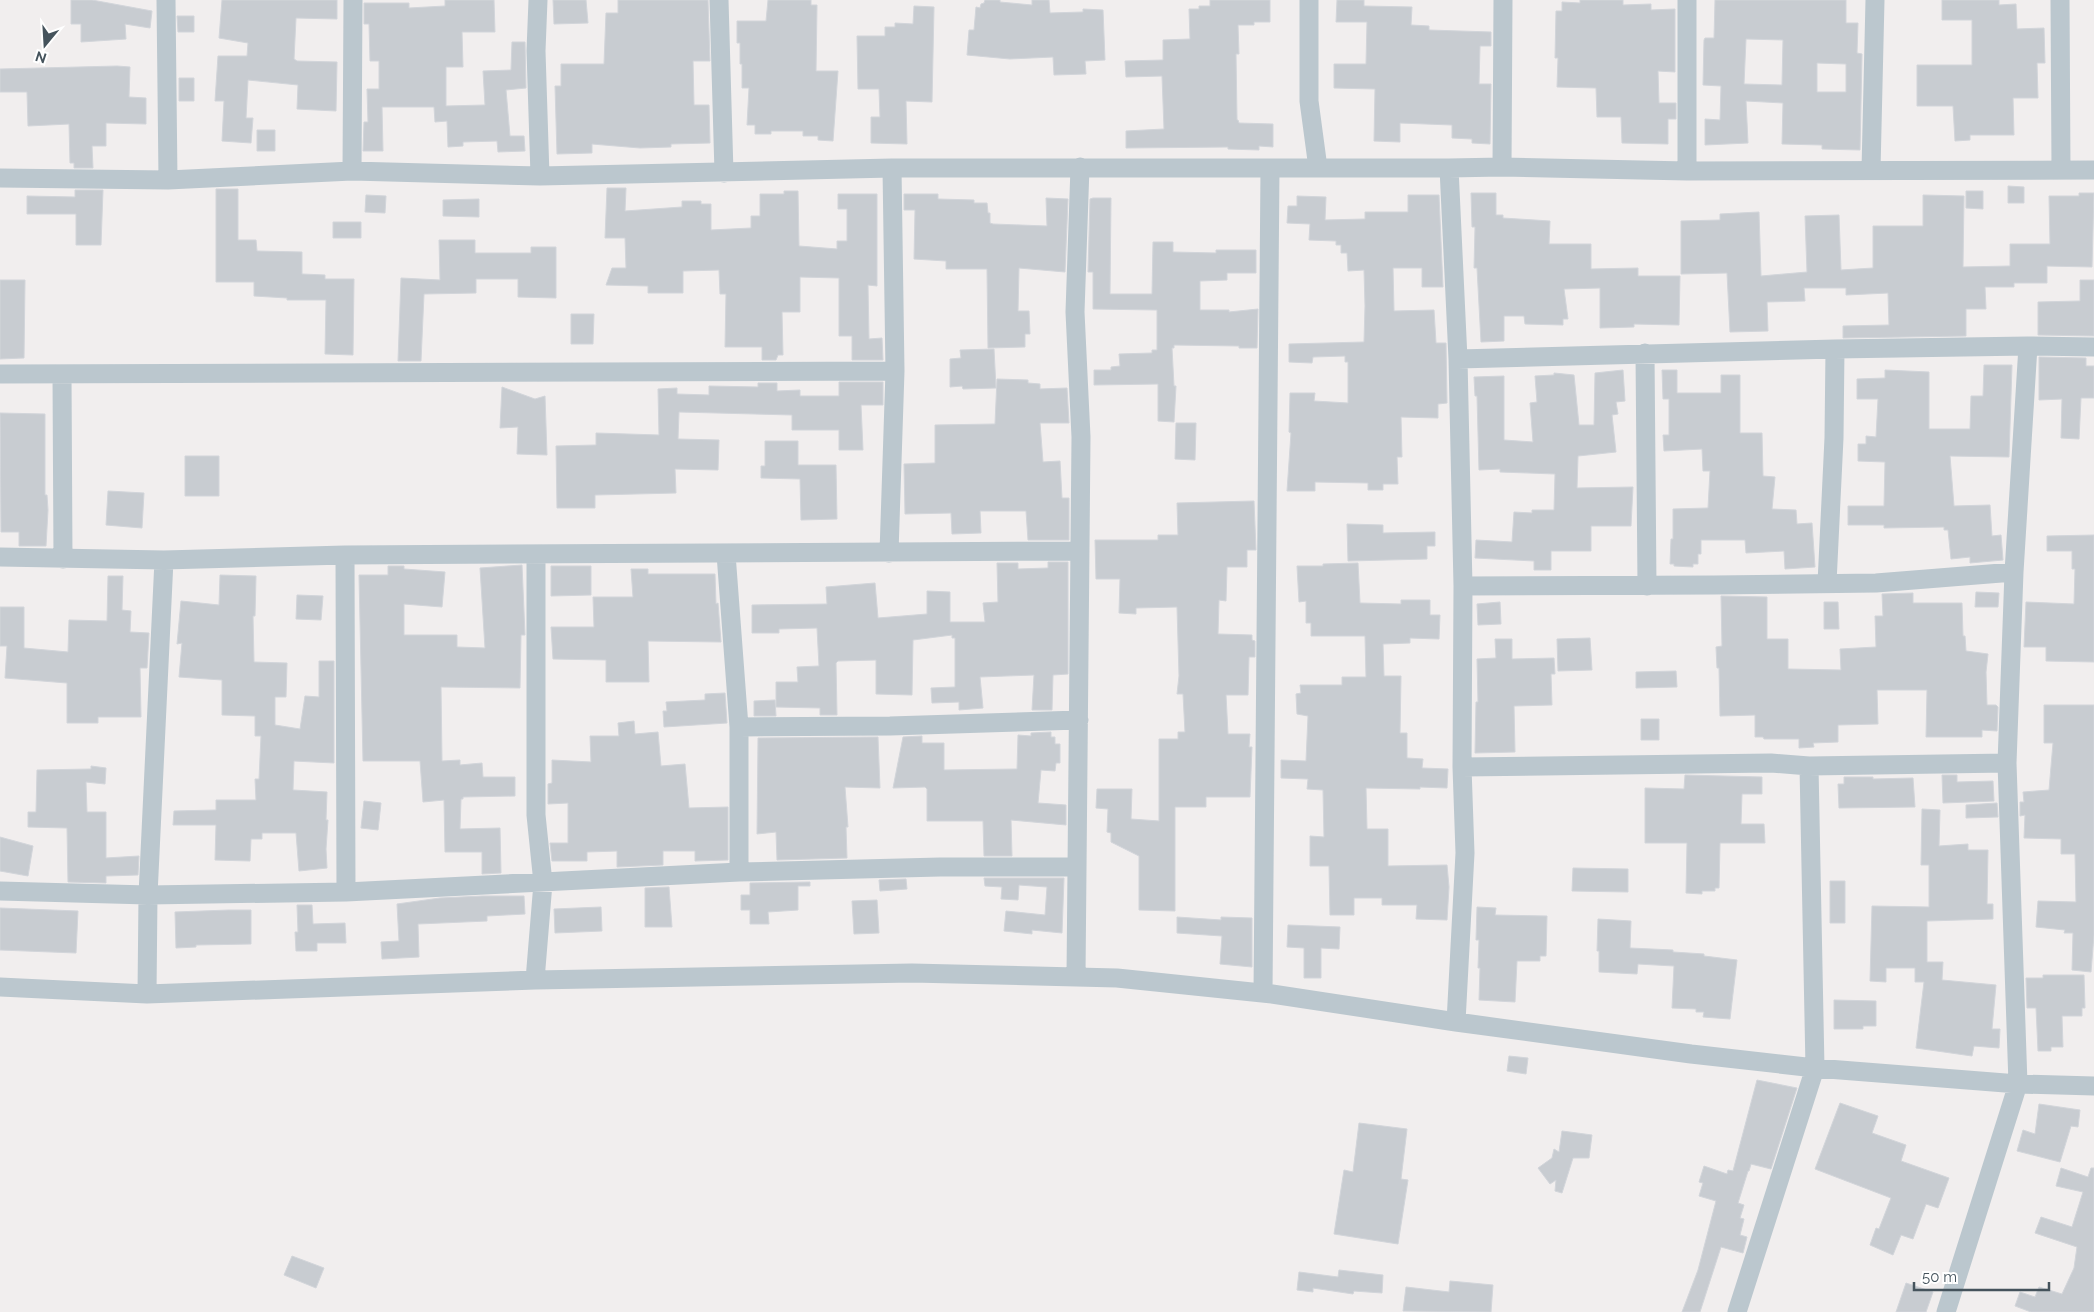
<svg xmlns="http://www.w3.org/2000/svg" width="2094" height="1312" font-family="Raleway,sans-serif">
<rect width="100%" height="100%" fill="#f1eeee"/>
<path fill="#c8ccd1" stroke="#d2d5da" fill-rule="evenodd" d="M71,0H92L152,11L150,28L125,24L126,39L81,42V24H71Z
M222,0H337V19L296,18L294,59L297,61L337,62L336,111L297,109L298,85L248,80L246,118H253L251,143L222,141L224,101H215L218,56H247L248,43L219,38Z
M445,0H494L495,32H462L463,67H446V106L485,105L483,71L511,70L512,42H525L526,88L506,90L510,136H524L525,151L498,152L497,141L463,142V146L448,147L447,121L435,122L434,107H382L383,151H363L364,122H368L367,89H379V61H370L369,24H364V3H409V8L445,6Z
M553,0H586L588,23L554,24Z
M618,0H708L710,61H693L694,105H709L710,143L671,144V147L640,148L592,144V153L557,154L555,86H561V64H604L606,13H618Z
M768,0H811V5H817L816,71H838L833,141L818,140V136H803V131H771V134H755V125H747L749,88H742V64H740V43H737V21H766Z
M985,0H1000V2L1032,5V0H1049L1050,13L1083,12V9L1103,10L1105,60L1085,61L1086,74L1054,75L1053,57L1010,59L967,55L969,30H974L976,7L980,8L981,4L984,3Z
M1210,0H1270V22H1254V25H1238L1239,54H1236L1237,120H1238L1239,123L1273,124V147L1259,146V150L1228,149V147L1126,148V131L1164,129L1162,76L1126,77L1125,61L1163,60V40L1190,39L1189,9H1199V6H1210Z
M1337,0H1364V6L1412,7L1411,25L1429,26V30L1491,32V46H1480L1479,84H1491L1490,144L1472,143V139L1452,138V125L1400,123V142L1374,141L1375,89L1334,88V64H1366L1367,22H1336Z
M1580,0H1623V5L1651,4V10L1675,9V72L1658,71L1659,103H1676V119H1668V144L1622,143L1621,117H1597L1596,88L1557,87L1558,58H1555L1556,11H1562V2L1580,3Z
M1715,0H1846V23H1858L1857,53L1862,54L1860,150L1822,149V145L1782,144L1783,103L1746,101L1748,143L1705,145V119L1720,120L1721,86L1703,85L1704,40L1705,38H1714ZM1746,39L1783,40L1782,85L1744,84ZM1817,63L1846,64V92H1817Z
M1942,0H1999V5L2016,4L2017,29L2044,28L2045,63H2037L2038,98H2013L2014,135H1970V140L1955,141L1953,106H1917V65H1972V20H1942Z
M914,6L934,7L932,102L906,101L907,144L871,143V117H880L879,89H858L857,36H885V27H895V23L913,24Z
M177,16H194V32H178Z
M117,66L130,67L129,97L146,98V124L106,123V146H92L93,168H74V163H70L69,124L28,126L27,92H0V69Z
M179,78H194V101H179Z
M257,130H275V151H257Z
M2008,186L2024,187V203H2008Z
M607,188H626L625,211L682,207V201H701V204H711V230L751,228V216H760V194H784V191H798L799,246L837,249V241H847V209H838V194H877V286L868,285L869,339L882,338L883,360H852V336H839V278L800,277V312H782L783,355H778L776,360H762V347H725L726,294H720L719,270L683,271V293H648V286L606,285L612,268H626L625,238H605Z
M216,189H238V240H256L257,251L302,252V274L325,275V279H354L353,355L325,354L326,300H287V298L254,296V282H216Z
M75,190H103L101,245H76V214H27V196L75,197Z
M1966,191H1983V209L1966,208Z
M1471,193H1496V215H1503V218L1550,221L1549,244H1591V269L1638,268V276H1680L1679,325L1634,324V327L1600,328V288L1564,289L1568,319H1563V325L1525,324L1524,316H1504V341L1481,342L1477,268H1474L1475,227H1472Z
M2079,193H2094L2092,267L2047,266V283H2014V287H1985L1986,309H1966V336L1843,338V326L1889,325L1888,293L1846,295V288H1804L1805,301L1767,302L1768,331L1730,332L1727,273L1681,274V221L1720,220V214L1759,212L1761,276L1807,272L1805,216L1839,215L1841,270L1873,268V226H1923V195L1964,196L1963,267L2010,266V244H2050L2049,196H2079Z
M904,194H938V199L974,200V203H987L988,213H990V223L993,224L1047,226L1046,198L1068,199L1065,272L1019,268L1018,311H1029L1030,334H1025V347L988,348L987,269H946V261L914,259L915,210H904Z
M366,195L386,196L385,213L365,212Z
M1408,195H1439L1443,287H1422V268H1393L1394,311L1434,310L1436,343H1446L1447,403L1438,404V418L1401,417L1402,457H1397L1398,484H1383V490H1368V483L1315,482V491H1287L1291,433L1289,432L1290,393H1315L1314,401L1348,403V362H1345V356L1313,357L1312,363L1289,362V344L1364,342L1365,306L1364,270L1348,271L1347,253H1341V245H1336V241L1309,240L1310,224L1287,223L1288,206H1297V196L1326,197L1325,220L1365,219V212H1408Z
M1093,198H1111L1110,294H1152L1153,242H1173V252L1216,253V250H1256V273H1227V280L1200,281V310H1229V312L1258,309L1257,348H1239V346L1174,345V348H1172L1174,386H1176L1174,422L1158,421V384L1094,385V370H1111V367L1120,366L1119,354L1152,353V350H1157V310L1093,309V272H1088L1090,199Z
M479,199V217L443,216V200Z
M333,222H361V238H333Z
M439,240H475V253H531V247H556V298L518,297V279H476V293L424,294L421,361H398L401,278L440,280Z
M0,280H25L24,358L0,359Z
M2080,280H2094V336L2038,335V302L2080,301Z
M571,314H594L593,344H571Z
M994,349L996,388L963,389L962,386L950,387V359L961,358L960,350Z
M2039,357L2086,358V366H2094V398H2081L2079,439L2061,438L2062,399L2039,400Z
M1984,365H2012L2009,457L1950,456L1954,506L1990,505L1992,536L2001,535L2003,560L1970,563V557L1951,559L1948,530H1944V527L1884,528V525H1848V506H1884L1885,462L1858,461V444H1866V436L1876,437L1878,399H1857V379L1885,378V370L1929,372V429H1970L1971,396H1983Z
M1623,370L1625,401L1616,402L1618,414L1612,415L1616,452L1578,456L1577,488L1633,487L1631,526H1591V551H1551V570H1534V561L1475,558L1476,540L1512,542L1514,512L1532,513V510H1554L1555,474L1500,472V469L1479,470L1477,396H1475L1474,377L1504,376V440L1533,442L1530,403L1537,402L1535,376L1554,375V373L1574,375L1579,425H1594L1595,373Z
M1662,370H1677V393H1721V375H1740V433H1762L1763,476L1775,477L1772,509L1796,510L1797,524L1812,523L1815,567L1785,569L1784,551L1746,553L1745,540H1701V554H1698V564H1693V567L1674,566V564H1670L1671,539H1673V509L1708,508L1710,471H1703L1702,449L1664,451L1663,435H1669V399H1663Z
M997,379L1028,380V383L1040,384V389L1067,388L1069,423H1040L1043,462L1060,461L1062,498H1069V540H1028L1026,511H980L981,533L952,534L951,513L905,514L904,464L935,463V425L995,424Z
M839,382H883V405H861L863,450H839V430H792V415L679,412L678,439L719,440L718,470L675,469L676,493L595,495V508H557L556,446L596,445V433L659,435L658,389L677,388V394L709,395V386L758,387V383H777V391L800,390V396H839Z
M502,387L535,399L545,396L547,455L517,454L518,427L500,428Z
M0,413L45,414V495H47L48,510L46,546H19V532H1Z
M1176,423H1196L1195,460L1175,459Z
M765,441H798V465H836L837,519L801,520L800,479L761,478V466H765Z
M185,456H219V496H185Z
M108,491L144,493L142,528L106,525Z
M1254,501L1256,550H1247V567H1227L1226,601L1219,600L1218,634L1252,635V640L1255,641V657H1249L1248,695H1226L1228,734H1250L1249,747H1252L1250,797H1206V807H1175V911L1139,910V856L1111,842V833L1107,832L1108,809L1096,808L1097,789H1132L1131,819L1159,821V739H1178V732H1185L1183,694H1177L1179,676L1177,607L1136,608V614L1119,613L1120,579H1096L1095,540H1158V535H1178L1177,503Z
M1347,524L1383,525V533L1435,532V546H1427V559L1348,561Z
M2094,535V662L2046,661V647H2024L2026,602L2074,604L2075,569H2072V551H2047V536Z
M1048,562H1068V674L1053,675L1052,710H1032L1034,675L980,677L983,708L959,710V702L932,703L931,688L955,687V638H952V635L913,640L912,695L876,694V660L838,661L836,663L837,715H820V708L776,707V682H798L797,667L819,666L817,628L779,629V633H752V605L827,604L826,587L875,583L878,618L927,614V591L950,592V622H985L983,603L998,602L997,563H1018V569L1048,568Z
M1358,563L1360,603L1401,604V600H1430V615H1440L1439,639L1410,638V643L1383,644L1384,676H1401L1400,733H1407V758L1423,759L1422,768L1448,769L1447,788L1420,787V789L1366,788L1367,829H1388V866L1447,865L1449,887L1447,920L1416,919L1417,905H1382V898H1354V915H1330L1329,866H1310V836L1324,837L1323,790L1307,789L1308,779L1281,778V760L1306,761L1308,716L1297,714L1296,694L1301,693L1300,685H1342V677H1366L1365,636H1311V623H1306V601L1299,602L1297,566H1323V564Z
M522,565L525,635H521L520,688L441,687L442,761L460,760V765L482,763L483,777H515V796L463,797V799H461L460,829L500,828L501,873L482,874V852H445L444,800L423,802L420,761H363L359,575H388V566H404V569L445,572L442,607L404,604V635H457V647L485,648L480,568Z
M551,566H591V595L551,596Z
M631,569H648V574H715L716,604L718,603L721,642L648,641L649,682H606V660L553,659L551,627H594L593,597H633Z
M220,575L256,576L255,616H253L254,662L287,663L286,697H275V725L300,729L305,696L319,697V661H334V763L294,761L293,790L327,792L326,820H328L326,849L327,868L299,871L296,833H262V839H251L250,861L215,860L216,825H173L174,811L216,810V800H256L255,779H259L261,736H255V716L222,715V680L179,677L182,643L177,644L181,601L219,605Z
M108,576H123L122,610L131,611L130,632L149,633L147,668H140L141,717H98V723H67V683L5,678L7,646H0V607H24V648L68,652L69,620L107,621Z
M1976,592L1999,593L1998,607H1975Z
M1913,593V603H1962L1963,636H1965L1966,651L1988,654L1986,672L1987,705H1996L1998,707L1997,731L1982,730V737H1926L1927,690H1877L1878,724L1838,725V742L1813,743L1814,747L1799,748V739H1764L1763,737H1755V715L1720,716L1719,668H1717L1716,647L1722,646L1721,596L1767,597V639H1788V669L1841,670L1840,649L1876,647L1875,616H1883L1882,594Z
M297,595L323,596L321,620L296,619Z
M1500,602L1501,624L1478,625L1477,604Z
M1824,602H1838L1839,629H1824Z
M1590,638L1592,670L1558,671L1557,639Z
M1495,639H1512V659L1554,658L1555,674H1551L1552,705L1514,706L1515,752L1475,753L1476,702H1478L1477,659L1496,658Z
M1676,671L1677,687L1636,688V672Z
M725,693L727,723L664,727L663,711H667L666,702L705,700V694Z
M775,700L776,716H754V701Z
M2044,705H2094V935L2091,972L2072,970L2073,933H2064L2065,930L2036,927L2038,901L2076,902L2075,854H2061V839L2024,838L2025,815L2020,816V802H2024L2023,792L2049,790L2053,743H2044Z
M1641,719H1659V740H1641Z
M634,721L635,734L658,732L661,766L685,764L689,808L728,807V860L695,861V851H663V865L617,867V851L587,852V861H552L550,843H568V803L548,804V784L552,783V760L591,762L590,736H619L618,723Z
M1051,732V737H1055V744H1060V763H1056L1055,771L1041,770L1038,803L1066,805V825L1011,820L1012,856H984L983,821H927V789L925,787L893,788L903,737L922,736V743H944V770L1017,769L1018,735L1031,736V733Z
M878,737L880,788L845,787L848,827H846L847,858L777,860L776,832L757,834L758,738Z
M91,766L106,768L105,784L86,782L87,812H106V858L139,856L138,875L106,876V883L68,882L67,828L28,827V812H36L37,770L91,769Z
M1685,775L1762,777V794H1742L1741,824H1764L1765,843H1720L1719,888H1715V891H1702V894L1686,893L1687,843H1645V788L1684,789Z
M1942,775H1957V782L1993,781L1994,801L1943,803Z
M1844,777H1873V779L1913,778L1915,807L1839,808L1838,784H1844Z
M364,801L381,803L378,830L361,828Z
M1997,803L1998,817L1966,818V805Z
M1922,809L1940,810L1939,846L1968,844V850H1988L1987,904H1993V919L1927,921V962H1943L1942,980L1996,985L1992,1029H2000L1999,1048L1974,1046L1972,1056L1916,1048L1924,982H1915V968H1886V982L1870,981L1872,906L1929,907V865H1921Z
M0,837L33,846L28,876L0,871Z
M1573,868L1628,869V892L1572,891Z
M984,878H1064L1062,933L1032,930V934L1004,931L1006,911L1045,915L1047,887L1019,885L1018,900L1001,899L1002,887L985,886Z
M906,879L907,889L880,891L879,880Z
M1830,881H1845V923H1830Z
M810,882V886H798V910L768,912L769,924H750V910H741V895H750V883Z
M669,887L672,927H645V888Z
M483,896H524L525,914L487,916V921L418,924L419,957L382,959L381,942L399,941L397,904L440,898Z
M877,900L879,933L854,934L852,901Z
M297,905H312L313,924L345,923L346,943H317V951H296L295,932H298Z
M601,907L602,931L555,933L554,909Z
M1477,907L1496,908L1495,915L1547,916L1546,956H1540V961H1517L1515,1002L1479,1000L1480,968H1478L1479,940H1476Z
M0,908L78,911L76,953L0,950Z
M229,910H251V944L196,945V947L176,948L175,912Z
M1177,917L1221,920V917L1252,918V967L1220,964L1222,936L1177,933Z
M1598,919L1631,921L1630,948L1673,950V952L1704,954V956L1737,960L1730,1019L1703,1017L1704,1012H1696V1009L1672,1008L1674,966L1638,964L1637,974L1599,972V951H1597Z
M1288,925L1340,927L1339,949L1321,948V978H1304V948L1287,947Z
M2043,975H2084L2085,1008H2082V1016H2062L2063,1047H2051V1051H2038L2036,1008H2027L2026,978H2043Z
M1834,1000L1876,1001V1026H1863V1029H1834Z
M1509,1056L1528,1058L1526,1074L1507,1071Z
M1757,1080L1797,1088L1771,1169L1751,1164L1749,1171H1748L1738,1203L1744,1205L1740,1218L1744,1219L1740,1235L1747,1237L1743,1253L1721,1247L1700,1312H1682L1698,1270L1716,1201L1699,1196L1703,1183L1699,1182L1704,1166L1727,1174L1728,1170L1733,1171Z
M1840,1103L1878,1116L1872,1133L1906,1145L1901,1161L1949,1178L1938,1208L1926,1204L1913,1239L1901,1235L1893,1255L1870,1245L1876,1228L1879,1229L1891,1198L1815,1169Z
M2039,1104L2080,1110L2078,1127L2071,1126L2060,1162L2017,1151L2023,1130L2035,1134Z
M1359,1123L1407,1129L1401,1179L1408,1180L1398,1244L1334,1234L1344,1170L1353,1172Z
M1562,1131L1592,1135L1589,1158H1573L1562,1193L1555,1191L1556,1180L1550,1184L1538,1168L1552,1158L1554,1149L1559,1152Z
M2061,1168L2088,1177L2091,1168H2094V1312H2031L2015,1306L2020,1292L2035,1297L2039,1287L2062,1294L2074,1268L2077,1247L2035,1233L2041,1217L2072,1227L2083,1192L2056,1186Z
M292,1256L324,1268L316,1288L284,1275Z
M1339,1270L1383,1275L1382,1293L1354,1291L1353,1294L1313,1288V1292L1297,1290L1299,1272L1338,1277Z
M1450,1281L1493,1285L1491,1312L1403,1311L1406,1287L1449,1292Z
M1906,1283L1933,1292L1926,1312H1896Z"/>
<g fill="none" stroke-linecap="round" stroke-linejoin="round">
<path stroke="#bbc7ce" stroke-width="19" d="M166,0L168,180
M538,0L536,51L540,176
M719,0L724,173
M1309,0V101L1318,168
M2060,0L2061,169
M1502,167L1503,0
M1449,168L1458,359L1463,586L1462,767L1465,853L1456,1022
M1871,170L1875,0
M352,171L353,0
M1687,171V0
M0,178L168,180L352,171L540,176L892,168H1449L1502,167L1687,171L2094,170
M1645,353L1647,586
M1458,359L1835,349L2028,346L2094,347
M0,374L895,371
M62,375L63,559
M889,553L895,371L892,168
M726,554L739,727V872
M345,555L346,892
M0,557L164,560L345,555L1080,551
M1827,583L1834,438L1835,349
M1463,586L1714,585L1876,583L2014,572
M739,727L890,726L1079,720
M1462,767L1771,763L1809,766L2007,763
M0,891L148,895L346,892L739,872L940,867H1077
M1076,977L1081,437L1075,312L1080,167
M535,980L543,883L536,815V555
M0,987L147,994L535,980L912,973L1117,978L1272,994L1456,1022L1691,1054L1815,1068L2018,1084L2094,1086
M1263,993L1270,169
M147,994L148,895L164,560
M1737,1312L1815,1068L1809,766
M1946,1312L2018,1084L2007,763L2014,572L2028,346"/>
</g>
<g transform="translate(45 45) rotate(198)" stroke="#ffffff" stroke-width="4" paint-order="stroke">
<path d="M0-4L9 19L0 12L-9 19Z" fill="#45535c"/>
<text y="-8" font-size="14" font-weight="bold" text-anchor="middle" fill="#45535c">N</text>
</g>
<path d="M1914 1282v8h135v-8" fill="none" stroke="#45535c" stroke-width="2.5"/>
<text x="1922" y="1282" font-size="15" fill="#45535c" stroke="#ffffff" stroke-width="4" paint-order="stroke">50 m</text>
</svg>
